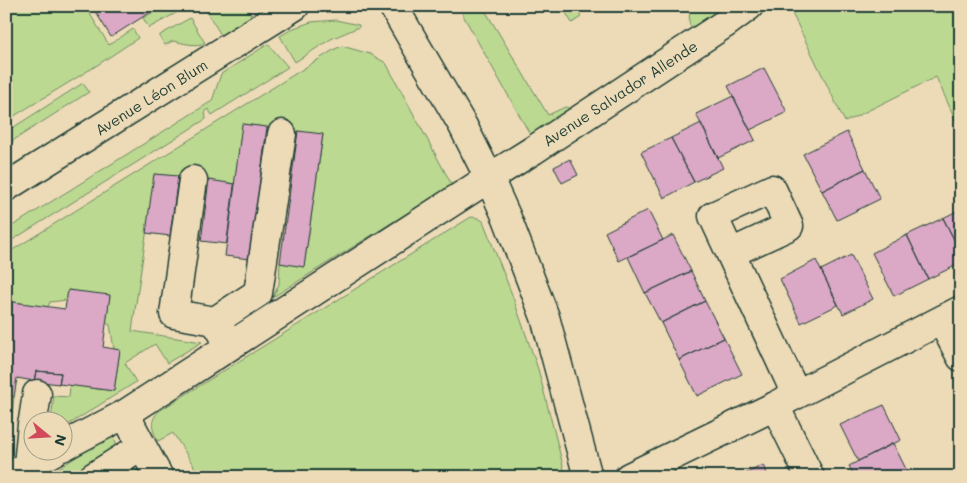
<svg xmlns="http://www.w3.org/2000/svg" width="967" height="483" font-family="Mali,sans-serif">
<rect width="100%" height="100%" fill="#eddbb8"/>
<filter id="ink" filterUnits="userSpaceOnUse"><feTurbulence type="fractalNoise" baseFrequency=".02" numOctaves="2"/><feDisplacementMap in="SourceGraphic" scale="10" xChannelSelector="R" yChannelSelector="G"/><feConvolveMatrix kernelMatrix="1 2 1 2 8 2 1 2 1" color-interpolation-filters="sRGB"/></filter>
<g filter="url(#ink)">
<path fill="#bcd991" stroke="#6e8b62" d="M10,6H74L76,8L79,6H85L109,45L133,29L138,38L99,64L6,121V29Z
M164,6H184L185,8L149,28L143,18Z
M208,6H246L252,16L221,35L205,9Z
M460,6H485L483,7L548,115L565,107L569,108L568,112L531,136L464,17Z
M562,6H574L581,17L572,23Z
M690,6H731L694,28L690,26L689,22Z
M790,6H961V132L936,77L845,122L789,7Z
M190,18L205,43C195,47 183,43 173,41L165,45L160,37V35Z
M336,20L359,25V27L331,39L295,62L280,36L294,28L311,22Z
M268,44L288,67L212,115L208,109L205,111L206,119L6,244V230L212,101L221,74Z
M342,46L370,54L386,63L452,185L273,297L279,284L280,263L304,266L323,135L243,124L235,184L155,174L132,331L202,342L167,363L155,344L125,363L136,382L63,428L62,420H51L54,396L69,397L70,385L114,391L120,350L114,349L110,325L106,323L110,296L68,290L67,300L50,302L48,307L6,301V254L335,49Z
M83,83L89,92L6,145V132Z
M471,217L478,218L483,221L511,292L538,369L566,477H188L197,471L173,433L158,441C152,430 149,421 159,411Z
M6,396L14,397L11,424L6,423Z
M109,436C114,438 117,440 115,447L67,477H45Z
M132,468L141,473L144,477H115Z"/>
<path fill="#dba8c6" stroke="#1f3d34" d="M92,6H160L111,37Z
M764,68L787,112L750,130L728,86Z
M733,96L755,140L718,158L696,114Z
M701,123L723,168L694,182L671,138Z
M242,124L267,127L250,259L225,256Z
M298,131L323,134L304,267L280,263Z
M847,132L865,169L822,191L803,154Z
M671,138L694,182L664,198L641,152Z
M570,159L578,175L562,183L554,167Z
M865,169L880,199L837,220L822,191Z
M154,174L178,176L170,236L146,233Z
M209,180L235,184L227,244L201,241Z
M961,209V253L943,218Z
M648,210L663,240L619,261L605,232Z
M943,218L961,253V263L928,279L907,235Z
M673,235L691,271L645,293L628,257Z
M907,235L928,279L894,296L872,253Z
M851,255L873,299L843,314L821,270Z
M816,260L838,305L801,323L780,279Z
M691,271L705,301L661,323L645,293Z
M68,290L110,295L103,347L120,350L114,391L59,384L61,373L36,371L34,381L17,378L14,397L6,396V301L65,309Z
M705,301L724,338L679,360L661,323Z
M724,338L742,374L697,396L679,360Z
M36,371L61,373L59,384L34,381Z
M884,405L901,440L858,461L840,425Z
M893,443L910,477H855L849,466Z
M763,465L769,477H739Z"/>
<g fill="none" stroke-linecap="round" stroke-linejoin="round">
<defs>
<path id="minor" d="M393,6L463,126L489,178L507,218L545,317L588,477
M193,180L174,314L215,321
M6,187L295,6
M731,253L789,226L772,189L713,216L796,394
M942,321L961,357
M230,345L215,321L258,293L282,134
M780,403L961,310
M33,420L37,394
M142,446L125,414L489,178L532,151L726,23L749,6
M62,447L125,414
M28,465L32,424
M10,477L22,469L56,450
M93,477L142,446L159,477
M629,477L775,406L810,477"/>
</defs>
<use href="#minor" stroke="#1f3d34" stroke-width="31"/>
<use href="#minor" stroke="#eddbb8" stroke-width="28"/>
</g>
</g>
<g text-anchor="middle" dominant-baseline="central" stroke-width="4" stroke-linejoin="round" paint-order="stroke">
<g font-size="15" fill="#1f3d34" stroke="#eddbb8">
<text transform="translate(620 93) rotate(-33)">Avenue Salvador Allende</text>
<text transform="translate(151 97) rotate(-32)">Avenue Léon Blum</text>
</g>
</g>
<rect width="967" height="483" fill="none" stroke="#eddbb8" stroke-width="25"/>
<rect x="12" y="12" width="942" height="458" fill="none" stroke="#1f3d34" stroke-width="2" filter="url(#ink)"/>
<g transform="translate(48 436) rotate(108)"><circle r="24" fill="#eddbb8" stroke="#9b9c83"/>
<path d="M0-4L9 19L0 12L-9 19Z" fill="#d1495b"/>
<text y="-8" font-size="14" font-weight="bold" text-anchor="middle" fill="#1f3d34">N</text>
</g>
</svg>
